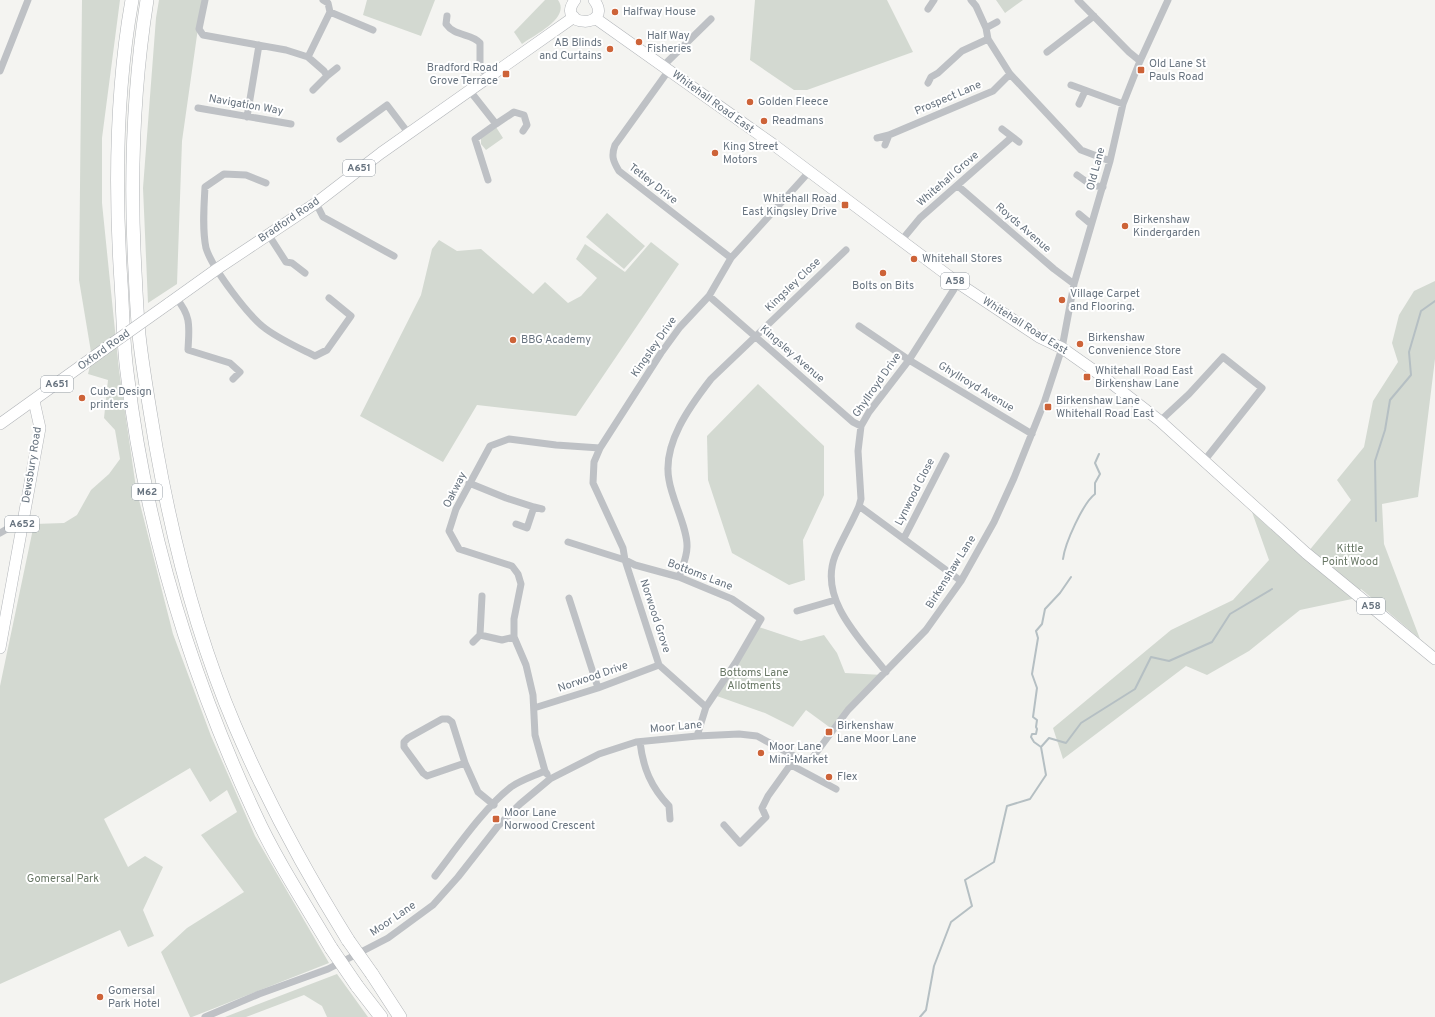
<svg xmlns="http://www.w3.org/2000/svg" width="1435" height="1017" font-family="Overpass,sans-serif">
<rect width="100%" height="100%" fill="#f4f4f1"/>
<path fill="#d3d9d1" d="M82,0H120L102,138V203L119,370L136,488L173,634L211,736L255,836L329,963L192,1017H190L161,952L187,928L244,892L201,835L237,812L227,790L210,802L190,768L104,819L128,867L145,856L163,867L143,910L154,936L128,947L120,930L0,984V686L34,524L64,523L77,515L91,490L109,474L120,459L115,430L104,418L108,380L88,374L92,358L79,280Z
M159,0H202L182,141L177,284L148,303L143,188L156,18Z
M367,0H435L421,36L363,15Z
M545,0H558C571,18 534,35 522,44L514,32Z
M755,0H887L913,52L807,90H794L750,60Z
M996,0H1023L1005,13Z
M496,127L503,138L486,150L481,144V138Z
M607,213L645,246L624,269L586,237Z
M439,240L457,251L481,249L533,294L545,282L568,303L581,296L597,278L576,259L585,244L625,272L651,242L679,264L576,416L477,405L443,462L360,416L421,295L432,249Z
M1435,281V359L1418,497L1382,504L1384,544L1420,639L1361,589L1352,599L1300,610L1249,651L1207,675L1186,666L1063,759L1053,728L1171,630L1233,600L1269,560L1252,512L1303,558L1351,500L1337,480L1364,447L1373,401L1398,362L1392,343L1399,315L1414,291Z
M758,384L824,446V495L803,540L805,580L789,585L732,553L708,480L707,436Z
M756,626L801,641L824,635L837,653L845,673L883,675L832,729L806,710L793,727L765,713L714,695Z
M337,974L368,1017H327L322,1006L304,995L246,1017H225Z"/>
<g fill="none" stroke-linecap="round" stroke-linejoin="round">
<path stroke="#b5bfc3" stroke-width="2" d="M1376,521L1375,461L1385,430L1390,400L1411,375L1409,352L1421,311L1435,301
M1063,559C1065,543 1083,503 1095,494V483L1100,474L1095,463L1099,454
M1041,747L1049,738L1066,743L1081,723L1135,689L1151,657L1169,661L1212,642L1230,614L1272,589
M1041,747L1034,742L1031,737L1032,734H1036L1037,729L1036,727L1037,720L1033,717L1037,688L1032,674L1038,638L1036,631L1042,624L1045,609L1060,593L1071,577
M920,1017L926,1010L934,966L951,922L972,906L965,880L994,862L1007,806L1030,799L1046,775L1041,747"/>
<defs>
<path id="primary" d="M575,0C554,28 615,29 594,0
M595,18L774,145L958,283L1039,337L1062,348L1106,379L1160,421L1306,553L1435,659
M168,304L217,269L316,203L381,153L574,17
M0,424L113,343
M0,648L40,428L34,401"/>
<path id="motorway" d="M132,0C116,90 115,191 121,282C123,312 123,342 127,372C145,525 190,674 255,814C276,860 305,904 331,948
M147,0C133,89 130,181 135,271C136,292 137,314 139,335C143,372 150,410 156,447C173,543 197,637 235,726C267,801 305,871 348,940
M372,974L400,1017
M357,986L381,1017"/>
</defs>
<use href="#primary" stroke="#b2b5b9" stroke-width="12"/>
<use href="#motorway" stroke="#b1b4b7" stroke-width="14"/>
<path stroke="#bec1c5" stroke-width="7" d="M205,0L199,29L203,35L286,50L308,57L324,71L327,76L313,90
M971,0L976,6L986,28L988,39L1010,74L1081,150L1110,161
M1078,0L1129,52L1140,61
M928,9L934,0
M330,12L373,30
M447,16L446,24C455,37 472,33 480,43V66L488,77
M986,28L997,22
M1047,52L1094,16
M308,57L330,12L328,3L323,0
M663,66L711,19
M669,70L615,145C611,156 613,161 619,171L731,258
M0,71L28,0
M327,76L337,68
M928,83L931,77L938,73L962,51L988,39
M1071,85L1123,104
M470,91L496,124L514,112L524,115L527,125L523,131
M1079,104L1085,91
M198,108L291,124
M247,117L259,45
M1002,129L1019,142
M877,138L889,135L993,91L1010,74
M340,139L387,105L409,134
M885,145L889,135
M1077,175L1091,185L1103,187
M488,180L475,139L496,124
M266,183L246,175L224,174L205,187C204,206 202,229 206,248C212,268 249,317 266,329C281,340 299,348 315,356L327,350L351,316L329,298
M958,186L1054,269L1074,284
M316,203L323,217L394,256
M1079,214L1091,224
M268,234L286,262L292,263L305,273
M901,241L920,218L1012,137
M958,283L909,360L869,412L861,426L858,451L861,499L859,506L961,581
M709,296L853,422L861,426
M176,298C192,317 189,327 188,350L230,363L240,372L233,379
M859,326L909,360L1032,434
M1160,421L1189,394L1223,357L1262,388L1204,461
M469,483L506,498L534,507L527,528L516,524
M859,506C852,523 842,539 835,556C818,600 862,641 886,672
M534,507L542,509
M0,533L23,520
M904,538L946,456
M568,542L625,560L635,565L679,577L732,599L761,619L736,662L706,707L697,736
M679,577C682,568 687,557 687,547C688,529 672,500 669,480C662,444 690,406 711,379L846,250
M482,596L480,635L502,640L514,637
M569,598L598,688
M797,611L835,600
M473,642L480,635
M706,707L659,665L625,560L623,548L593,483L594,462L600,448L661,353L680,327L709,296L731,258L809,172
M534,708L598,688L659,665
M640,742C643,768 651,787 669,806L670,819
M796,757L804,761H810L848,710L926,630L961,581L994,522L1014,478L1044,403L1062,348L1074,284L1110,161L1123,104L1140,61L1168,0
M465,763L452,722L448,719H442L408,738L404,742V747L423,773L427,776L465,763L478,792L494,805
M791,765L836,789
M545,771L535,735L533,695L526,665L514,637V619L521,584L518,574L512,566L459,549L449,531L456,509L490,446L509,439L556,445L600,448
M435,876C456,849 484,808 511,787C521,780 534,776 545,771L547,774
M205,1017L259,994L328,969L388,938L433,905L458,877L498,826L520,804L550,779L599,754L636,742L697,736L739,734L757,736L796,757L768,796L762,808L766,817L740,843L724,825"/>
<use href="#primary" stroke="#fff" stroke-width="11"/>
<use href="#motorway" stroke="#fff" stroke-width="13"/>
<defs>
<path id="primary-bridge" d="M113,343L168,304"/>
<path id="motorway-bridge" d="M348,940L372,974
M331,948L357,986"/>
</defs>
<use href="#primary-bridge" stroke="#b2b5b9" stroke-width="12" stroke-linecap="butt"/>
<use href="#motorway-bridge" stroke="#b1b4b7" stroke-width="14" stroke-linecap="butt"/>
<use href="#primary-bridge" stroke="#fff" stroke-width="11"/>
<use href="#motorway-bridge" stroke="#fff" stroke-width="13"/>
</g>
<g fill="#cd6338" stroke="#fff" stroke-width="1.5">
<circle cx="615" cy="12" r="4"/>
<circle cx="639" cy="42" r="4"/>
<circle cx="610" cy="49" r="4"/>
<rect x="1137" y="66" width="8" height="8" rx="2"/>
<rect x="502" y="70" width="8" height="8" rx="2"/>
<circle cx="750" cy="102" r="4"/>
<circle cx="764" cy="121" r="4"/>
<circle cx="715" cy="153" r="4"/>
<rect x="841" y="201" width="8" height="8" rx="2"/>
<circle cx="1125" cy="226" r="4"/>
<circle cx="914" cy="259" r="4"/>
<circle cx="883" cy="273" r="4"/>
<circle cx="1062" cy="300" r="4"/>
<circle cx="513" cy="340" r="4"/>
<circle cx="1080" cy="344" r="4"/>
<rect x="1083" y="373" width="8" height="8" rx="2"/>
<circle cx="82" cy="398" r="4"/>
<rect x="1044" y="403" width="8" height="8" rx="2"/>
<rect x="825" y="728" width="8" height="8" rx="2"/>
<circle cx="761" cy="753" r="4"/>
<circle cx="829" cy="777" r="4"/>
<rect x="492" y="815" width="8" height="8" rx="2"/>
<circle cx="100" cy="997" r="4"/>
</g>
<g text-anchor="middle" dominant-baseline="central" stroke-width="4" stroke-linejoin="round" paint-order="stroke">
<g fill="#fff" stroke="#959da5" stroke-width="1">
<rect x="343" y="160" width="32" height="16" rx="3"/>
<rect x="941" y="273" width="28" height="16" rx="3"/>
<rect x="41" y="376" width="32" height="16" rx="3"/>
<rect x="132" y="484" width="30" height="16" rx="3"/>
<rect x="5" y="516" width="34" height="16" rx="3"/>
<rect x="1357" y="598" width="28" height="16" rx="3"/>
</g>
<g font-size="10" font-weight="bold" fill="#67737f">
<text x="359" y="168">A651</text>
<text x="955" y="281">A58</text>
<text x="57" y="384">A651</text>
<text x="147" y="492">M62</text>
<text x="22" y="524">A652</text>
<text x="1371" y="606">A58</text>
</g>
<g font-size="11" fill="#67737f" stroke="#fff" text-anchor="start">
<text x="623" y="12">Halfway House</text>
<text x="647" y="36">Half Way<tspan x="647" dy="13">Fisheries</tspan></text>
<text x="602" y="43" text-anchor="end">AB Blinds<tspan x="602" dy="13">and Curtains</tspan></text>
<text x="1149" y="64">Old Lane St<tspan x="1149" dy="13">Pauls Road</tspan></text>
<text x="498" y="68" text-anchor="end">Bradford Road<tspan x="498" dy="13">Grove Terrace</tspan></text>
<text x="758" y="102">Golden Fleece</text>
<text x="772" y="121">Readmans</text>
<text x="723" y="147">King Street<tspan x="723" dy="13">Motors</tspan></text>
<text x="837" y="199" text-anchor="end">Whitehall Road<tspan x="837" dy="13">East Kingsley Drive</tspan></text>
<text x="1133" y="220">Birkenshaw<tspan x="1133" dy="13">Kindergarden</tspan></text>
<text x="922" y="259">Whitehall Stores</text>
<text x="883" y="286" text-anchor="middle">Bolts on Bits</text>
<text x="1070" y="294">Village Carpet<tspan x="1070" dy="13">and Flooring.</tspan></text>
<text x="1088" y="338">Birkenshaw<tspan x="1088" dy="13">Convenience Store</tspan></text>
<text x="521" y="340">BBG Academy</text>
<text x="1095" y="371">Whitehall Road East<tspan x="1095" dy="13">Birkenshaw Lane</tspan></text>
<text x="90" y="392">Cube Design<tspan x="90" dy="13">printers</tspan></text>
<text x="1056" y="401">Birkenshaw Lane<tspan x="1056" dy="13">Whitehall Road East</tspan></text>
<text x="837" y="726">Birkenshaw<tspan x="837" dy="13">Lane Moor Lane</tspan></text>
<text x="769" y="747">Moor Lane<tspan x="769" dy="13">Mini-Market</tspan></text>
<text x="837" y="777">Flex</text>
<text x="504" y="813">Moor Lane<tspan x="504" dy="13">Norwood Crescent</tspan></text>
<text x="108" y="991">Gomersal<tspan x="108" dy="13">Park Hotel</tspan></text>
</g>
<g font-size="11" fill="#67737f" stroke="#fff">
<text transform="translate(948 98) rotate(-23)">Prospect Lane</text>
<text transform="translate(713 102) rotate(36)">Whitehall Road East</text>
<text transform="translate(246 105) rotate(10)">Navigation Way</text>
<text transform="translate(1096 169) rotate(-75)">Old Lane</text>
<text transform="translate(948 179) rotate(-41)">Whitehall Grove</text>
<text transform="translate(653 184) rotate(38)">Tetley Drive</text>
<text transform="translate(289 220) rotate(-34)">Bradford Road</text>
<text transform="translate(1023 228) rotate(41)">Royds Avenue</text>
<text transform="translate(793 285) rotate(-44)">Kingsley Close</text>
<text transform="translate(1025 326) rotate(32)">Whitehall Road East</text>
<text transform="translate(654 347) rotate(-55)">Kingsley Drive</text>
<text transform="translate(104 350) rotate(-36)">Oxford Road</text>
<text transform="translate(792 354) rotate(41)">Kingsley Avenue</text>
<text transform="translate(877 385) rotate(-55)">Ghyllroyd Drive</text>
<text transform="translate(976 387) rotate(31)">Ghyllroyd Avenue</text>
<text transform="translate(32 465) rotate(-81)">Dewsbury Road</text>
<text transform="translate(455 490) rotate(-63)">Oakway</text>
<text transform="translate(915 492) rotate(-63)">Lynwood Close</text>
<text transform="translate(951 572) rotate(-58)">Birkenshaw Lane</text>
<text transform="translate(700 575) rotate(21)">Bottoms Lane</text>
<text transform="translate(655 616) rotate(72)">Norwood Grove</text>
<text transform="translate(593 677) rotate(-19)">Norwood Drive</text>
<text transform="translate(676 727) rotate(-5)">Moor Lane</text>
<text transform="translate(393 919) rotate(-34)">Moor Lane</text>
</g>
<g font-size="11" fill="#687765" stroke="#fff">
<text x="1350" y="549">Kittle<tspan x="1350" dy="13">Point Wood</tspan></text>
<text x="754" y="673">Bottoms Lane<tspan x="754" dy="13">Allotments</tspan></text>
<text x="63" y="879">Gomersal Park</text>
</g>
</g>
</svg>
